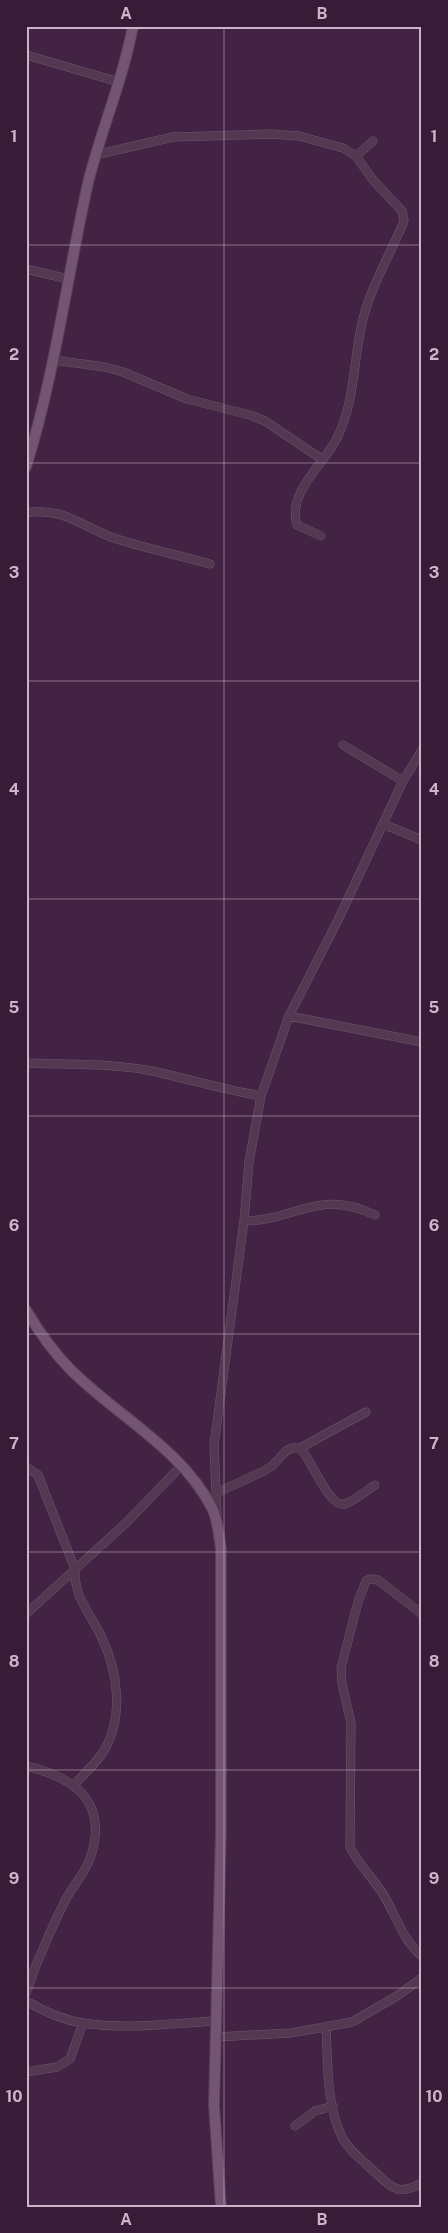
<svg xmlns="http://www.w3.org/2000/svg" width="448" height="2233" font-family="'Public Sans',sans-serif">
<rect width="100%" height="100%" fill="#432343"/>
<g fill="none" stroke-linecap="round" stroke-linejoin="round">
<defs>
<path id="minor" d="M26,55L119,82
M95,155L173,137L270,134L299,136L343,148L356,156L373,180L402,211L404,221C390,255 370,288 362,323C353,362 355,402 337,438C323,466 287,492 297,525L321,536
M356,156L373,141
M26,269L68,279
M53,360L105,367L123,372L187,399L250,415L265,421L323,460
M26,513C65,506 84,529 117,539C148,549 179,555 210,564
M343,745L403,781
M383,824L422,840
M289,1016L422,1042
M26,1063C68,1065 112,1063 152,1071C189,1079 224,1090 261,1096
M244,1221C298,1220 318,1188 375,1215
M300,1448L366,1412
M26,1467L38,1475L75,1569C74,1598 89,1611 101,1636C118,1671 125,1718 102,1754C94,1765 83,1775 74,1785
M216,1493L262,1472L272,1466L286,1451L292,1448H300C311,1458 329,1509 345,1504C355,1500 366,1491 375,1485
M217,1515L214,1445L244,1221L249,1162L261,1096L289,1016L338,920L403,781L422,750
M26,1614L127,1522L181,1466
M422,1614L378,1580L370,1579L366,1581L358,1602L341,1668L342,1684L351,1723L350,1847C358,1864 373,1878 383,1894C396,1915 403,1941 422,1956
M26,1766C77,1778 109,1803 90,1859C84,1875 70,1889 63,1905C53,1925 44,1946 35,1968C32,1976 30,1985 26,1993
M26,2001C43,2011 64,2020 83,2023C127,2030 174,2023 218,2021
M326,2027C328,2062 326,2105 342,2137C349,2151 365,2163 376,2173C393,2190 400,2195 422,2183
M216,2037L291,2033L352,2022L397,1996L422,1978
M26,2072L57,2067L70,2059L83,2023
M295,2126L315,2111L333,2106"/>
<path id="major" d="M26,467C55,374 67,277 88,183C101,130 123,80 133,26
M26,1310C39,1332 53,1352 71,1370C117,1416 182,1449 212,1508C218,1520 219,1536 221,1549V1831L214,2105L221,2207"/>
</defs>
<use href="#minor" stroke="#70556f" stroke-width="9"/>
<use href="#major" stroke="#593e58" stroke-width="12"/>
<use href="#minor" stroke="#533852" stroke-width="8"/>
<use href="#major" stroke="#735572" stroke-width="10"/>
</g>
<path fill="none" stroke="#cdb4cb" stroke-width="1" stroke-opacity="0.55" d="M224,26V2207M26,245H422M26,463H422M26,681H422M26,899H422M26,1116H422M26,1334H422M26,1552H422M26,1770H422M26,1988H422"/>
<rect width="448" height="2233" fill="none" stroke="#381c37" stroke-width="55"/>
<rect x="28" y="28" width="392" height="2178" fill="none" stroke="#cdb4cb" stroke-width="2"/>
<g font-size="16" text-anchor="middle" font-weight="bold" fill="#cdb4cb">
<text x="126" y="19">A</text>
<text x="322" y="19">B</text>
<text x="14" y="142">1</text>
<text x="434" y="142">1</text>
<text x="14" y="360">2</text>
<text x="434" y="360">2</text>
<text x="14" y="578">3</text>
<text x="434" y="578">3</text>
<text x="14" y="795">4</text>
<text x="434" y="795">4</text>
<text x="14" y="1013">5</text>
<text x="434" y="1013">5</text>
<text x="14" y="1231">6</text>
<text x="434" y="1231">6</text>
<text x="14" y="1449">7</text>
<text x="434" y="1449">7</text>
<text x="14" y="1667">8</text>
<text x="434" y="1667">8</text>
<text x="14" y="1884">9</text>
<text x="434" y="1884">9</text>
<text x="14" y="2102">10</text>
<text x="434" y="2102">10</text>
<text x="126" y="2225">A</text>
<text x="322" y="2225">B</text>
</g>
</svg>
